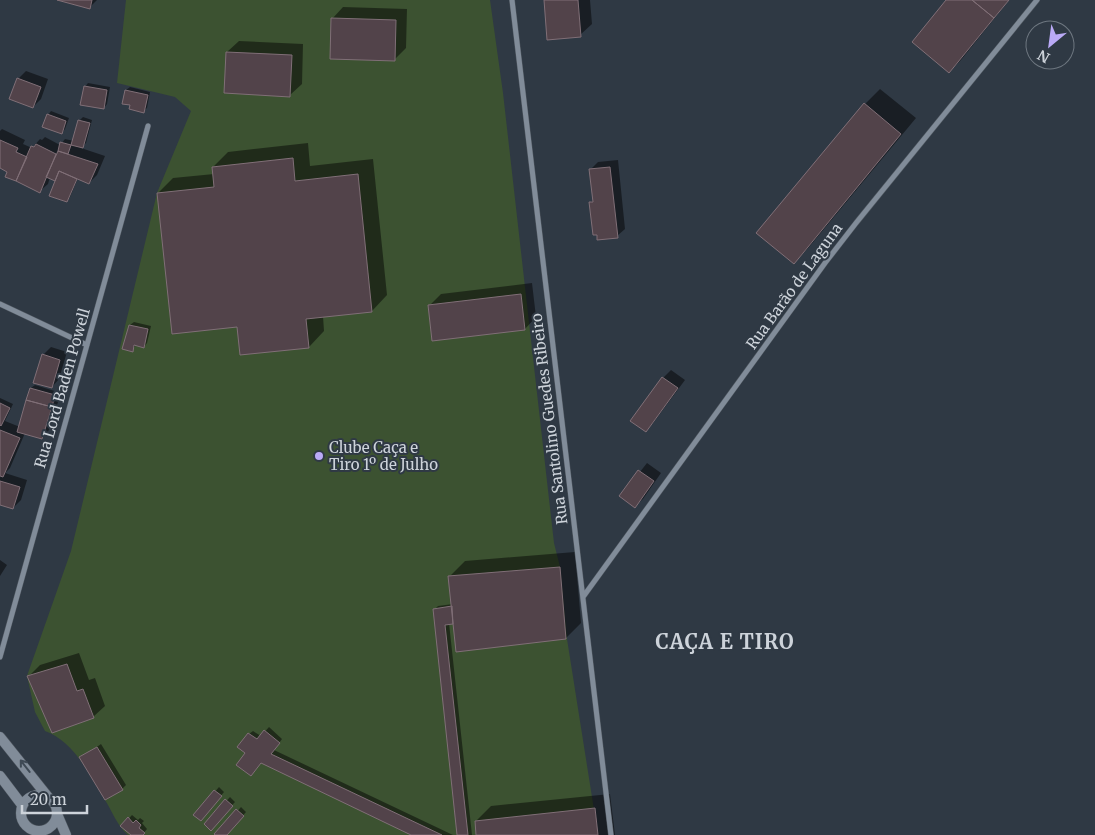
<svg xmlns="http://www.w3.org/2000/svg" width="1095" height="835" font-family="Merriweather,serif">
<rect width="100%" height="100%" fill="#2f3944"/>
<path fill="#3c5231" d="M126,0H490L503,93L554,543L560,567L567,639L598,835H128C117,825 113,813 105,800C92,776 72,740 45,731L35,712L27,676L71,551L157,193L191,111L175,97L117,83Z"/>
<path fill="#0007" d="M60,0H97L89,8Z
M545,0H590L592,24L580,35Z
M948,0H1009L961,60L949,72Z
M343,7L407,9L406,48L394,60L332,19Z
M239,41L303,44L302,84L290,95L227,52Z
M26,71L48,79L41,99L33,107L18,79Z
M88,83L110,87L107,104L104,108L85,87Z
M130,87L150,92L147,108L143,111L131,104L126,90Z
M880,89L916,118L809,247L794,263L865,104Z
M51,111L69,118L65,129L62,133L48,115Z
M83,117L92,120L86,143L81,148L105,156L97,175L89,183L78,178L70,197L67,201L59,175L55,179L50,177L48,184L40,191L0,167V131L2,129L25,140L23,144L32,148L40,139L42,140L45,137L60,145L65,139L74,141L79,121Z
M308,143L310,166L373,159L387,295L372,311L323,316L324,331L309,347L241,354L238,326L158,193L173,178L214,174L213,167L228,152Z
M618,160L625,229L617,236L590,203L594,199L590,170L598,162Z
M532,283L536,317L525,329L429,306L441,294Z
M134,322L151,326L147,343L144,347L136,345L132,350L123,349L130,325Z
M51,347L67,352L59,379L52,387L43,355Z
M671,370L685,380L653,423L646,431L631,420L663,378Z
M35,385L58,392L56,399H59L49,430L42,438L25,433L10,468L5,473L27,480L21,500L13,508L0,504V398L13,404L5,421L20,427L31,388Z
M647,463L661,473L643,499L635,506L621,496Z
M575,552L581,623L566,638L454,622L449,623L472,835H459L434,610L438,606L453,604L450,576L465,561Z
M0,560L7,565L0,576Z
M79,653L89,680L95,678L105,706L93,717L29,676L40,665Z
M269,727L282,739L274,750L453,835H414L247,753L249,734L253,731L261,736Z
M101,744L126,785L122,789L81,758Z
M219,787L224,792L204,816L195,815Z
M610,794L615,835H478L476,821L491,806Z
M230,797L235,802L214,825L205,824Z
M241,807L246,812L226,835H217Z
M132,815L138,820L140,818L144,821L142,823L147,829L142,835H132L122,826Z"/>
<path fill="#52434a" stroke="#806f77" d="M57,0H92L90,9Z
M544,0H578L581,37L547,40Z
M946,0H972L994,18L949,73L912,42Z
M972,0H1009L994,18Z
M331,18L396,20L395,61L330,59Z
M226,52L292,55L290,97L224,93Z
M17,78L41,87L33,108L9,99Z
M84,86L107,90L104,109L80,105Z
M125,90L148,95L144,113L129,109L130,105L122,104Z
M864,103L901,134L794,264L756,233Z
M47,114L66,121L62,134L42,127Z
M78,120L90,123L83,148L71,145Z
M0,140L18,148L16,152L27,157L16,181L5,177L7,172L0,168Z
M60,142L71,145L68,154L58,151Z
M36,144L56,154L40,193L16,181L31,146L34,147Z
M58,151L98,164L89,184L59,171L55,181L46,177Z
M293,158L295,181L358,174L372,312L306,319L309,348L240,355L237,327L172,334L157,193L214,187L212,167Z
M610,167L618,238L597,240V235H593L589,202H593L589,169Z
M59,171L77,179L67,202L49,196Z
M521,294L525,330L432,341L428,305Z
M129,325L148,329L144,348L134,345L133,352L122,349Z
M42,354L60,360L52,388L33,383Z
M662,377L678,388L646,432L630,421Z
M30,388L55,395L52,407L26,400Z
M26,400L52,407L42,439L17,432Z
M0,403L10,408L1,426L0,425Z
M0,430L20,438L3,477L0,476Z
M638,470L654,481L635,508L619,496Z
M0,481L20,487L13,509L0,505Z
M560,567L566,639L456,652L448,576Z
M452,606L453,624L445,625L468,835H457L433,609Z
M67,664L77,691L83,689L94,718L52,733L27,676Z
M264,730L280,743L271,754L442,835H411L261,763L251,776L236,765L245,753L237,747L248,733L257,739Z
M97,747L123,790L105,800L79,757Z
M214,790L222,796L201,821L193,815Z
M225,799L233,806L211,831L204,824Z
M595,808L598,835H476L475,821Z
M236,809L244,816L227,835H215L214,834Z
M128,817L133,823L136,820L141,825L139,828L145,833L143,835H131L120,826Z"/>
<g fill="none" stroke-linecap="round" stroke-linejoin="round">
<defs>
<path id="street" d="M512,0L611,835
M0,304L87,345
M583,597L825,263L856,223L1037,0
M0,657L148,126"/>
<path id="secondary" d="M0,737L48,797
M0,776L22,805
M21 813a18 18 0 1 1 36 0a18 18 0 1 1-36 0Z
M57,814L66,835"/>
</defs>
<use href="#street" stroke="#4e565f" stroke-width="6"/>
<use href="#secondary" stroke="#4e565f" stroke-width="11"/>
<use href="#street" stroke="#818c99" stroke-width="5"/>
<use href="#secondary" stroke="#818c99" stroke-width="10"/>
</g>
<defs><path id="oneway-shaft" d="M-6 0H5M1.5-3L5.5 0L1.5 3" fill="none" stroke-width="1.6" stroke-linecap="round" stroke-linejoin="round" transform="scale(1.25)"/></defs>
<use stroke="#3f4a55" href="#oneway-shaft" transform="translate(25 766) rotate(-128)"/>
<circle fill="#baaaf6" stroke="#2f3944" stroke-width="2" cx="319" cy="456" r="5"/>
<g text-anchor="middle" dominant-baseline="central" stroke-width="4" stroke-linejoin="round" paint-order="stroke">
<g font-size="15" fill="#cdd3da" stroke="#2f3944">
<text transform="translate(794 286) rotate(-54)">Rua Barão de Laguna</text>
<text transform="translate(62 388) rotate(-74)">Rua Lord Baden Powell</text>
<text transform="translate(549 419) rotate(-97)">Rua Santolino Guedes Ribeiro</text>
</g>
<g font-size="15" fill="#cdd3da" stroke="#2f3944" text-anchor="start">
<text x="329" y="447">Clube Caça e<tspan x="329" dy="17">Tiro 1º de Julho</tspan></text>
</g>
<g font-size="20" font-weight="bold" letter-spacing="1" fill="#cdd3da" stroke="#2f3944">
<text x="725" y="641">CAÇA E TIRO</text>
</g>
</g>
<g transform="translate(1050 45) rotate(209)"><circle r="24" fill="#2f3944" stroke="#6e7780"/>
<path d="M0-4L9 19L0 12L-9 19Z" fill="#baaaf6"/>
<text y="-8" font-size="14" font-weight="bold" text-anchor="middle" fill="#cdd3da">N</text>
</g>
<path d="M22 805v8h65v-8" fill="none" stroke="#cdd3da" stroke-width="2.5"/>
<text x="30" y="805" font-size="15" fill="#cdd3da" stroke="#2f3944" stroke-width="4" paint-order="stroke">20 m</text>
</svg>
